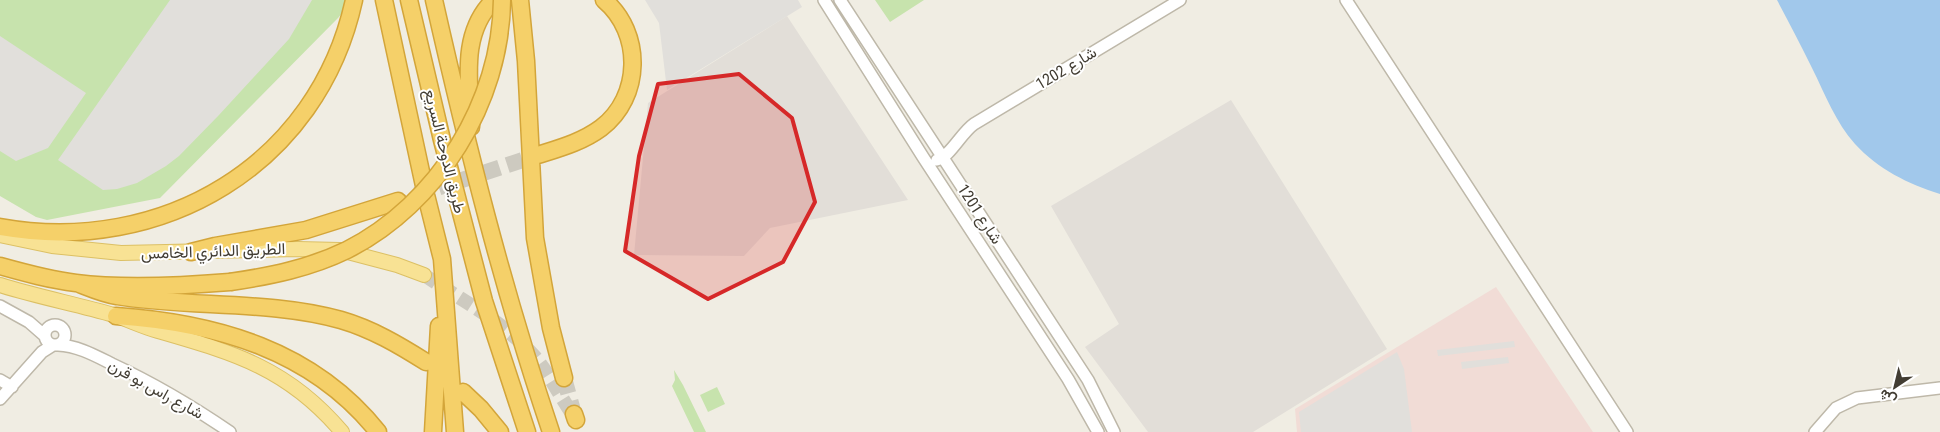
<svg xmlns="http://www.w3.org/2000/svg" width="1940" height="432" font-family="'Roboto Condensed',Vazirmatn,sans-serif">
<rect width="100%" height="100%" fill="#f0ede3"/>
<path fill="#e2ded8" d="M787,16L908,200L770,228L744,256L634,255L648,103Z
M1231,100L1387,349L1253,432H1148L1085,347L1119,324L1051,206Z"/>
<path fill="#f1dcd6" d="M1496,287L1593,432H1297L1295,409Z"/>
<path fill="#c7e3ad" d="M0,0H346L343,12L338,18L160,198L47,220L36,217L0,196Z
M875,0H924L890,22Z
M674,370L683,385L706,432H694L672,386L675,380Z
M717,387L725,404L708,412L700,395Z"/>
<path fill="#e1dfdb" d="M170,0H312L289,39L219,115L179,156L166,166L137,183L117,189L103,190L58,160Z
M645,0H798L802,7L667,90L659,23Z
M0,36L86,93L48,148L16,161L0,151Z
M1514,341L1515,347L1438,356L1437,350Z
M1397,352L1404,369L1412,432H1301L1299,412Z
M1508,357L1509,363L1462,369L1461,362Z"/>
<path fill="#a1c8eb" d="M1777,0H1940V194C1908,184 1878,169 1855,144C1836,123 1825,94 1812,68C1801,45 1789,23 1777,0Z"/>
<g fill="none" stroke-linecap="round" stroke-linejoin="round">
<path stroke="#cdcac0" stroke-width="14" stroke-dasharray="14 7" stroke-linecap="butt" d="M424,275C462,300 505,323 535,357C549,374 560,396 573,415"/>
<path stroke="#cdcac0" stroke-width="16" stroke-dasharray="16 8" stroke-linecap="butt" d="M416,195L538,155
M564,378L574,414"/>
<defs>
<path id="minor" d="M824,0L923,157L1068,379L1098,432
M840,0L1088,380L1114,432
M1346,0L1627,432
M937,160C950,157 961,133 974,124L1180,0
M0,306L29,322L45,336
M45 335a10 10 0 1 1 20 0a10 10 0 1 1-20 0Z
M58,345C78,346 94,355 112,364C153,383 192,406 230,432
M0,380L12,387
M0,399L42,352L53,345
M1815,432L1836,408L1857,398L1940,388"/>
<path id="major" d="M0,235L52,246L121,253L298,249L340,250L397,265L424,275
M0,285C38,297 76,304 114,315C129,320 143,327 158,331C234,353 288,368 342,432"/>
<path id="highway" d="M384,0L426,195L442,259L455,432
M409,0L442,140L484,301L527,432
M434,0C467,146 503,290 551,432
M520,0L526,61L535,238L551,328L564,378
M471,127C470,84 459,34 494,0
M538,155C560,148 582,142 601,128C642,97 643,33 604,0
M0,227C162,256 318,165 354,0
M191,252L215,246L306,230L398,201
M0,266C25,273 50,280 76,283C125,289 181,286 230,282
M77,283C90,288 103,294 117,296C189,308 270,300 341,320C372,329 399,345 426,362
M116,316C216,323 313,350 378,432
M463,392L481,409L500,432
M574,414L576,420
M433,432L439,326"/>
</defs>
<use href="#minor" stroke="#beb8a9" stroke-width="14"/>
<use href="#major" stroke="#dcc065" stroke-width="16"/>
<use href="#highway" stroke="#d3a53a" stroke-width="19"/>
<use href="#minor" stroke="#fff" stroke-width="11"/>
<use href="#major" stroke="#f8e294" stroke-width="14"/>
<use href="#highway" stroke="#f5d069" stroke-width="16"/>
<defs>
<path id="highway-bridge" d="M230,282C271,276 310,268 347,250C438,204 501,102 502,0"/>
</defs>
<use href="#highway-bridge" stroke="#d3a53a" stroke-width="19" stroke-linecap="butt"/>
<use href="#highway-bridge" stroke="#f5d069" stroke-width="16"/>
</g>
<path fill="#d62828" fill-opacity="0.2" stroke="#d62828" stroke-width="4" stroke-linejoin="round" d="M739,74L792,118L815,202L783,262L708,299L625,251L639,156L658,84Z"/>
<g text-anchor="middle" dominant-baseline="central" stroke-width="4" stroke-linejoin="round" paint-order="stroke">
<g font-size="16" fill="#423d33" stroke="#fff">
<text transform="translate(1066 68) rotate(-31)">شارع 1202</text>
<text transform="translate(445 151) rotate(76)">طريق الدوحة السريع</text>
<text transform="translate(980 214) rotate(57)">شارع 1201</text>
<text transform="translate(213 251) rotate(-2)">الطريق الدائري الخامس</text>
<text transform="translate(156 389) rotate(29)">شارع راس بو قرن</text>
</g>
</g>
<g transform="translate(1895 387) rotate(215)" stroke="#ffffff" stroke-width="4" paint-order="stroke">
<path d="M0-4L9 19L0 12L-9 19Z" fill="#423d33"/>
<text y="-8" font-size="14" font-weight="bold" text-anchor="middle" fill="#423d33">ش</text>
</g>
</svg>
